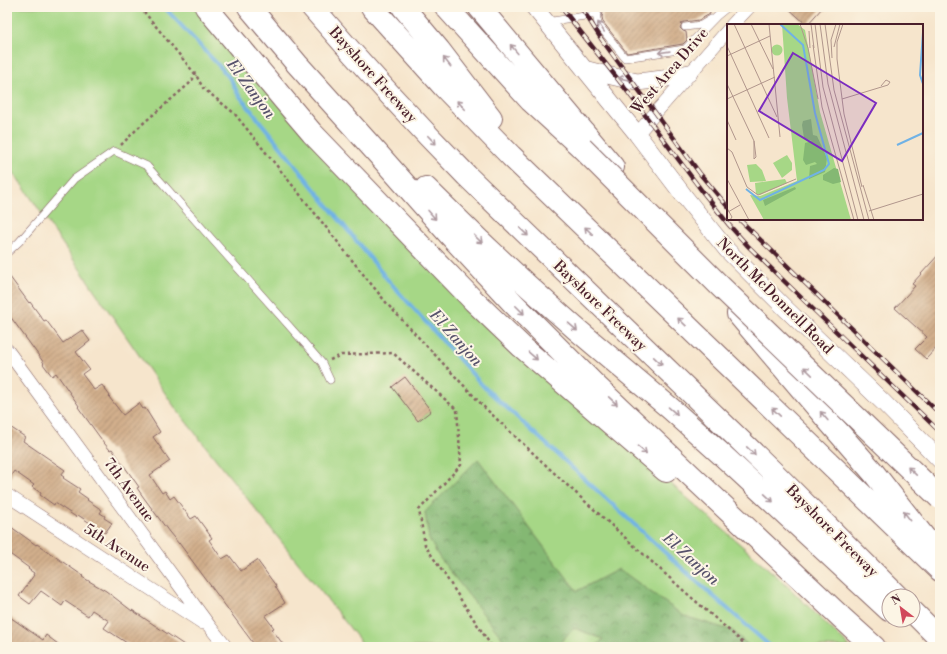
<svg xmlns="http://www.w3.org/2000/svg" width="947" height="654" font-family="'Libre Bodoni',serif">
<defs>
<pattern id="forest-crowns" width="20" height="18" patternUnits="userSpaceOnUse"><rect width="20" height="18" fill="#84b873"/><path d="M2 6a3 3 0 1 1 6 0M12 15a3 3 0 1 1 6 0" fill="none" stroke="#6e955f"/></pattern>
<pattern id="building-hatch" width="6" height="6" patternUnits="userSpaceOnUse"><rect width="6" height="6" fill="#d2af8c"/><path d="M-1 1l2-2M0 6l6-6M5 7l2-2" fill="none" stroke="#ac8e73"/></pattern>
</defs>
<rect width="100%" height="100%" fill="#fcf5e5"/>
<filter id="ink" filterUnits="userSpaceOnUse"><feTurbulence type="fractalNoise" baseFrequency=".025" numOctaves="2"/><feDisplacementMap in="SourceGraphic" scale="8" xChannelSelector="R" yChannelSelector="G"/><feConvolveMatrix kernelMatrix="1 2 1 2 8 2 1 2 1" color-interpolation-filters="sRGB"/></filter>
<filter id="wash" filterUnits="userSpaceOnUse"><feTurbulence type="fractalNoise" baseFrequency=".012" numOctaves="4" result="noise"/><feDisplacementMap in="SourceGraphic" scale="16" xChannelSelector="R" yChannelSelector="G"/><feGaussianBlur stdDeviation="0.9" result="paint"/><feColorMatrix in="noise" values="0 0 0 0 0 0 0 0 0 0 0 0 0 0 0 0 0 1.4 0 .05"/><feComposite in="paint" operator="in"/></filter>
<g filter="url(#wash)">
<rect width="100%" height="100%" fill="#f6e5cc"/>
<path fill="#a6d786" stroke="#787b58" d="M7,7H217L336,153L525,356L781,580L850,647H365L176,409L7,163Z"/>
<path fill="url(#forest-crowns)" stroke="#676c4f" d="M478,459L577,591L619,569L684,616L733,631L750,647H595L603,639L574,628L556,647H509L439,557L429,539L425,512Z"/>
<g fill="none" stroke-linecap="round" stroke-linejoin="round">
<path stroke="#70b2e5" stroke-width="4" d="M164,7L221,68L231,80L238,94L387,279L484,387L695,580L771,647"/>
</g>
<g id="blocks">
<path fill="url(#building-hatch)" d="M597,7H709L710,14L699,20L684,22L682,23L680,28L683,31L686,32L687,40L683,44L627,53L603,22L602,17L603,13L600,10L598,9Z
M787,7H823L807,25Z
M940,253V344L926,359L915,349L927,337L895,308L915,286L912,284Z
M7,273L29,303L30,302L44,321L46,320L63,343L82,330L90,341L76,352L89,369L82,374L94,390L102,385L110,396L109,397L123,415L139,403L143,409L145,408L160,432L153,437L170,461L150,475L162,493L165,491L170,499L174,496L191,519L196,516L212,538L209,540L222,559L229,555L241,571L257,560L276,586H275L285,603L265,616L274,628L272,629L285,647H256L179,543V544L169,532L144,498L137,488L139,487L112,449L110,450L104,443L78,407L79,406L56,373L52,376L43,364L44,363L7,312Z
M405,377L431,411L418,421L392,387Z
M7,425L25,437L23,441L65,470L61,475L64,477L63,478L80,489L78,492L88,499L87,500L102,510L100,513L105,516L104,518L112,523L105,533L78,515L76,517L55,503L54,505L40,495L41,493L32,487L34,485L14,471L7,482Z
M7,524L36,545L37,544L83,576L82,577L106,591L132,611V610L187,647H133L104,628L109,621L92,610L88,616L65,601L62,606L41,591L30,604L19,596L34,575H33L34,573L28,569L29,568L7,552Z
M7,615L43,640L46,635L62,647H7Z"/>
</g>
</g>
<g filter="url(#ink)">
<use href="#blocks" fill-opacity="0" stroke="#866463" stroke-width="1"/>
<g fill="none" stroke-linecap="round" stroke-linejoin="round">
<defs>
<path id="service" d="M596,14L598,24L625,58L685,49L717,16L728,7
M546,22L598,14
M685,27L701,25L711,19
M7,253L19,242L74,179L114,151L147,166L322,363L330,380"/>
<path id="minor" d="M732,25L749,7
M637,134L728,30
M7,350L210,627L226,647
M7,495L203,623"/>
<path id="tertiary" d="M534,7L637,134L684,196L727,250L786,309L884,403L940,460
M584,69L607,75L637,82L663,79L689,73"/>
<path id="motorway" d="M206,7L295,113L312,133L474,301L522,347L666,471
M249,7L297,64L378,154L448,233L514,304L595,385L842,618L874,647
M312,7C362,65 414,122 467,176L777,476L897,596
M372,7L444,87L511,156L940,570
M403,7L439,50L491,118
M446,7L531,101L581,147
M479,7L613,167
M426,188L480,241L529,287L575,328L671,409L720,453L889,610
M738,314L826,418L873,472L931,546
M913,612L940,639"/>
</defs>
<use href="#service" stroke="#866463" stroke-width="8"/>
<use href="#minor" stroke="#866463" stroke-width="14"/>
<use href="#tertiary" stroke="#866463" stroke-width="18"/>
<use href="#motorway" stroke="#866463" stroke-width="24"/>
<path stroke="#866463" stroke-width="2.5" stroke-dasharray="3 3" stroke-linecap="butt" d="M140,7L196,75L203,88L234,113L306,202L363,274L389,306L485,408L567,485L683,590L748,647
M121,145L140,126L189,84L196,75
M330,360L341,355L393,353L457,410L461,465L419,510L425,545L492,647"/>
<use href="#service" stroke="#fff" stroke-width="7"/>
<use href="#minor" stroke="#fff" stroke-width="13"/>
<use href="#tertiary" stroke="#fff" stroke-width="17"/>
<use href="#motorway" stroke="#fff" stroke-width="22"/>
<defs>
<path id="rail" d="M561,7L624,87L702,191L729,225L748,246L784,281L940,432
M581,7L602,40L701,175L728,207
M739,219L940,414"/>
</defs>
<use href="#rail" stroke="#4a1f2b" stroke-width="4.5"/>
<use href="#rail" stroke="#fcf5e5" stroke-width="3" stroke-dasharray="9" stroke-linecap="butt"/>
<defs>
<path id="motorway-bridge" d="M582,148L721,287L940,498"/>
</defs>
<use href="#motorway-bridge" stroke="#866463" stroke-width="24" stroke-linecap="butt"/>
<use href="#motorway-bridge" stroke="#fff" stroke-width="22"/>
</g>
<defs><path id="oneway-shaft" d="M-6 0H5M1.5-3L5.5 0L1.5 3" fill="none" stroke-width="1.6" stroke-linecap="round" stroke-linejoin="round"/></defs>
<g stroke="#ae9aa0">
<use href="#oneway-shaft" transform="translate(601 27) rotate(-123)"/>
<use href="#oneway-shaft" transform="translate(514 49) rotate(-130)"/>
<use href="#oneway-shaft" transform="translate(664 52) rotate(172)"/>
<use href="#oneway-shaft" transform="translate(447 62) rotate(-128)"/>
<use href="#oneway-shaft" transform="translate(624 79) rotate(-168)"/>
<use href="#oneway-shaft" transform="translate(461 105) rotate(-134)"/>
<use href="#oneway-shaft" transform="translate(432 140) rotate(46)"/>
<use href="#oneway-shaft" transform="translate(432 215) rotate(49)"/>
<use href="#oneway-shaft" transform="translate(589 231) rotate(-136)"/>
<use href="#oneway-shaft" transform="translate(524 232) rotate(44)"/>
<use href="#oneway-shaft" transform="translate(478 239) rotate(44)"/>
<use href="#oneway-shaft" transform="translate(520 310) rotate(45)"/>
<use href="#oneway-shaft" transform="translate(682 322) rotate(-136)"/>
<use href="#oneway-shaft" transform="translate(573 327) rotate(41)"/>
<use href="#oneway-shaft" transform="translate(533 356) rotate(41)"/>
<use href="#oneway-shaft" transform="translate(658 361) rotate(44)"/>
<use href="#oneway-shaft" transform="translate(808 371) rotate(-136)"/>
<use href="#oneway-shaft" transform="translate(613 401) rotate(43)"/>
<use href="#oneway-shaft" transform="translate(673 411) rotate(41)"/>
<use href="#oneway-shaft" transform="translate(776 412) rotate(-136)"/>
<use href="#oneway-shaft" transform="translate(824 416) rotate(-130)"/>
<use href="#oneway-shaft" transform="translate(642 450) rotate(40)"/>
<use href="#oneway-shaft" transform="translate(751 451) rotate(44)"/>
<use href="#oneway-shaft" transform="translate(912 471) rotate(-136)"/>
<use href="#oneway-shaft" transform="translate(769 498) rotate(43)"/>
<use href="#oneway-shaft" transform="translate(907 516) rotate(-128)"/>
</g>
</g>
<g text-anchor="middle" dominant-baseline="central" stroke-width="4" stroke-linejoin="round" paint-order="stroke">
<g font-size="15" fill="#4a1f2b" stroke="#fcf5e5">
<text transform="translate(670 71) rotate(-49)">West Area Drive</text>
<text transform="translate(373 75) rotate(48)">Bayshore Freeway</text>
<text transform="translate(775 296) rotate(45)">North McDonnell Road</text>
<text transform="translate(600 306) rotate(44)">Bayshore Freeway</text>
<text transform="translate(129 490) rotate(54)">7th Avenue</text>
<text transform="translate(832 531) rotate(45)">Bayshore Freeway</text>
<text transform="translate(117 548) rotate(33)">5th Avenue</text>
</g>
<g font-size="16" font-style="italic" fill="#57526c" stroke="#fcf5e5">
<text transform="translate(251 89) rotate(53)">El Zanjon</text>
<text transform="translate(456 338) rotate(48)">El Zanjon</text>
<text transform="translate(691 559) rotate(42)">El Zanjon</text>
</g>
</g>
<g transform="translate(727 24)">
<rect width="196" height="196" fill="#f6e5cc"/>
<path d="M55,0H70L78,6L93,88L124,196H37L23,171L33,172L70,157L60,74ZM44.5 26a5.5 5.5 0 1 1 11 0a5.5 5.5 0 1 1-11 0ZM60,131L65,139V146L55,154L46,139ZM29,140L35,146L39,157L23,158L20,141Z" fill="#a6d786"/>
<path d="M84,95L86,111L90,112L100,134L98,148L82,155L83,142L90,140L88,138L79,141L76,136L78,119L85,117L77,114L75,101L76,97ZM107,144L111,145L114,158L106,160L96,156V151ZM68,163L69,165L38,182L36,176Z" fill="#84b873"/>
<path d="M58,155L60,159L33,171L29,170L28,159Z" fill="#a6d786"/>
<path fill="none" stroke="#70b2e5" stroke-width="2" d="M196,8L193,51L196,60M170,121L196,109M19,165L33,176L97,146L102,140L88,89L76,21L53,0"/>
<path fill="none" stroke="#b1968c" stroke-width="1" d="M7,0L50,93M24,0L46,45M42,0L53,113M73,0L81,24L91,75M84,0L87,24M88,0L96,63L131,196M93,0L101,60L137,196M98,0L107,66L142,196M116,0L110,18V35L117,90L135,163M82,7L83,24M86,21L95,83L127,196M0,22L42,114M107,23L113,0M0,32L43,12M105,34L104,16L109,0M0,60L27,117L29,133L27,135V117M154,62L159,56L163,58M0,75L48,53M115,75L161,61L163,58M0,96L9,116M0,124L5,128L20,163L31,171L69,155M0,155L22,196M136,161L147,196M0,184L5,193L3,196M142,187L196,170M1,188L13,181"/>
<path fill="#7b2cbf" fill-opacity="0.15" stroke="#7b2cbf" stroke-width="2" d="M66,29L149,79L115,137L32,87Z"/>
<rect width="196" height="196" fill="none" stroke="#4a1f2b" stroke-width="2"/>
</g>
<rect width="947" height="654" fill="none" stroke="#fcf5e5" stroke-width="24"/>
<g transform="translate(901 608) rotate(329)"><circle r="19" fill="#fcf5e5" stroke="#b59f9b"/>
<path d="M0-3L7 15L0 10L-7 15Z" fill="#d1495b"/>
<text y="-6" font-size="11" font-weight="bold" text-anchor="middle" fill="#4a1f2b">N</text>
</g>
</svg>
